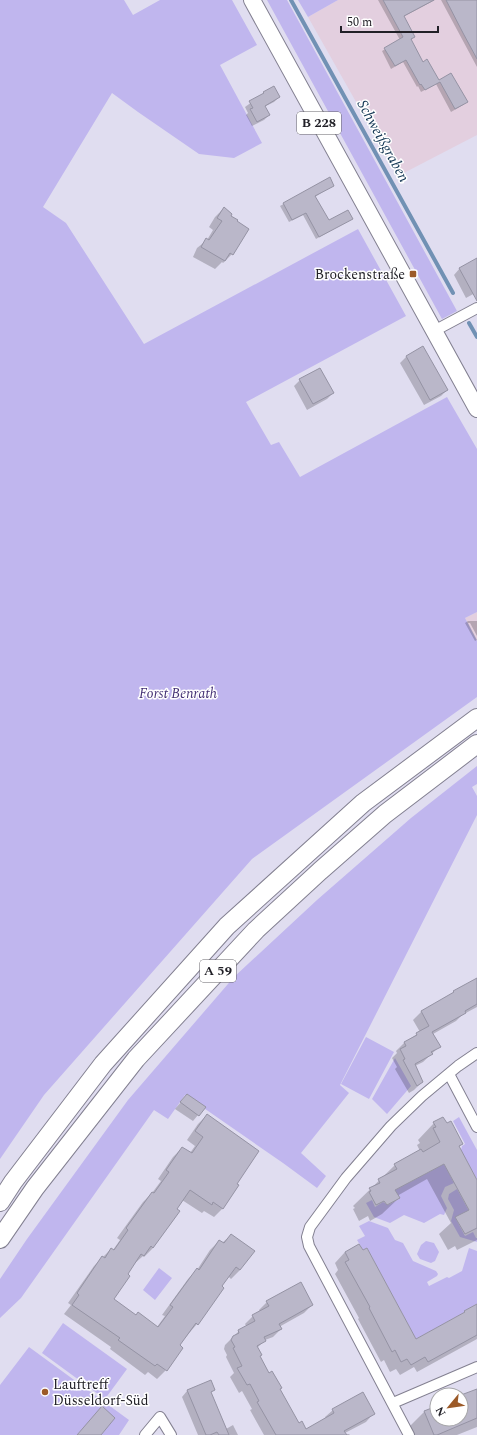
<svg xmlns="http://www.w3.org/2000/svg" width="477" height="1435" font-family="Spectral,serif">
<rect width="100%" height="100%" fill="#e0ddf0"/>
<path fill="#e3cfdf" d="M338,0H477V135L398,176L308,17Z
M477,612V641L465,618Z"/>
<path fill="#c0b6ee" d="M0,0H124L133,15L160,0H232L257,45L220,65L262,143L234,158L199,154L138,112L112,93L43,207L66,223L144,344L358,229L406,316L246,402L271,445L279,442L300,477L447,397L477,449V612L465,618L477,641V697L252,859L44,1095L0,1159Z
M267,0H287L457,311L442,319Z
M298,0H338L308,17Z
M477,766V784L472,787L477,796V815L340,1085L349,1093L301,1153L326,1176L317,1188L283,1163L185,1095L168,1119L154,1110L21,1298L0,1318V1279L27,1239L128,1100L234,977L317,900L411,818Z
M366,1037L394,1052L369,1099L341,1084Z
M395,1058L411,1086L387,1114L372,1099Z
M459,1117L477,1150V1180L461,1150L462,1146L465,1144L453,1121Z
M444,1164L454,1183L445,1187L441,1196L447,1208L444,1215L440,1214L424,1223L404,1215L390,1223L374,1217L366,1203L372,1200L375,1207L383,1202L388,1205L399,1199L393,1189L396,1187L397,1189Z
M457,1189L469,1211L456,1219L465,1236L473,1232L476,1238H477V1242L460,1237L451,1221L454,1210L448,1199L449,1194Z
M369,1221L388,1228L395,1240L403,1243L413,1261L436,1271L438,1274L437,1276L427,1282L429,1286L447,1277L449,1278L462,1271L469,1248L477,1251V1304L465,1311V1312L416,1339L367,1248L363,1250L357,1240L365,1236L359,1226Z
M426,1241L434,1243L439,1252L435,1261L431,1263L420,1259L417,1254L421,1245Z
M159,1268L172,1278L155,1300L143,1290Z
M63,1323L127,1369L105,1399L42,1353Z
M29,1347L129,1420L119,1435H0V1385Z"/>
<path fill="#0003" d="M378,0H435L403,17L414,37L410,41L423,63L438,82L451,75L466,102L463,105L451,112L436,84L421,92L418,86L417,87L403,62L391,69L382,51L400,40Z
M441,0H477V67Z
M264,93L279,97L274,102L264,107L269,115L264,120L252,126L246,115L248,113L245,107Z
M329,178L333,185L315,197L328,221L351,219L316,239L303,215L289,222L280,206Z
M224,208L232,254L223,263L222,262L215,269L193,257L197,248L207,240L213,230L209,227L215,217Z
M477,260V292L466,298L454,275L460,268Z
M423,348L447,390L441,396L424,405L400,363L406,357Z
M300,380L333,393L327,399L307,410L294,386Z
M468,621H477V636L470,623H468L477,640L475,641L465,623Z
M477,979V1007L462,1015L456,1021L433,1034L439,1047L423,1062L415,1066L422,1082L414,1090L409,1093L395,1069L397,1067L392,1058L397,1053L396,1051L404,1043L420,1032L413,1020L421,1012Z
M187,1095L198,1115L193,1121L175,1109Z
M207,1115L235,1184L223,1208L214,1217L204,1211L202,1213L182,1200L153,1248L144,1257L143,1256L134,1264H133L112,1299L136,1316L157,1327L165,1316L162,1315L188,1279L197,1270L210,1250L219,1241L222,1243L231,1235L240,1270L231,1279L228,1276L197,1324L178,1346L166,1370L157,1379L148,1372L145,1375L110,1349L111,1347L64,1314L71,1305L68,1303L94,1266L111,1249L113,1250L120,1240L117,1238L143,1202L152,1193L161,1181L158,1179L173,1157L182,1148L190,1153L195,1146L187,1140L198,1124Z
M434,1123L462,1144L459,1147L477,1182V1240L457,1250L455,1246L448,1250L439,1234L451,1223L427,1179L397,1196L399,1198L382,1214L370,1221L368,1216L359,1221L353,1209L355,1208L353,1206L395,1165L420,1151L417,1145L420,1143L418,1140Z
M345,1252L415,1341L460,1316L465,1312L477,1305V1339L417,1372L414,1367L400,1375L396,1369L390,1372L384,1360L381,1362L358,1319L359,1318L335,1274L338,1270L335,1263Z
M267,1302L312,1305L304,1313L279,1327L281,1329L273,1337L265,1340L257,1348L259,1356L298,1424L305,1430L326,1419L325,1417L333,1410L373,1414L366,1422L343,1434H350L349,1435H264L250,1410L252,1409L242,1391L239,1393L230,1377L234,1373L226,1357L227,1355L224,1349L225,1345L239,1331L247,1327L245,1324L253,1316L260,1312L259,1310Z
M211,1381L214,1390L210,1393L226,1429L233,1425L238,1435H198L182,1397L187,1391Z
M477,1390V1427L457,1435H411L408,1428L424,1412L437,1407V1419H461V1396Z"/>
<g fill="none" stroke-linecap="round" stroke-linejoin="round">
<path stroke="#7191b4" stroke-width="4" d="M291,0L453,293
M469,323L477,337"/>
</g>
<path fill="#bab7c9" stroke="#9593a4" d="M383,0H434L404,16L415,37L411,39L423,62L427,59L439,80L451,73L468,102L455,109L440,82L425,90L421,84L420,85L406,60L395,66L384,48L403,37Z
M446,0H477V59L463,33Z
M274,86L280,97L265,106L270,115L257,122L250,109L253,108L249,101L264,93L263,92Z
M330,177L334,186L315,196L329,220L348,210L353,219L319,237L306,213L292,220L283,203Z
M224,207L232,214L231,216L238,220L237,221L249,229L233,255L230,253L225,261L201,247L206,238L209,240L222,221L217,218Z
M477,258V301L459,268Z
M423,346L448,390L430,400L406,356Z
M320,368L334,393L313,404L299,379Z
M477,978V1004L465,1011L466,1013L432,1032L441,1047L431,1052L433,1054L415,1064L423,1082L417,1086L403,1060L405,1059L400,1049L406,1046L404,1042L417,1035L416,1033L429,1026L421,1011L454,992L453,991Z
M187,1094L206,1107L199,1116L180,1102Z
M207,1114L259,1151L237,1184L239,1185L223,1209L213,1202L212,1205L190,1190L177,1209L180,1211L153,1248L151,1246L144,1256L141,1254L128,1274L130,1276L114,1299L136,1315L138,1312L158,1327L173,1307L170,1305L197,1268L199,1270L219,1240L224,1243L231,1234L255,1251L240,1270L236,1267L222,1286L224,1288L198,1325L196,1323L180,1345L183,1348L167,1371L157,1364L155,1366L118,1340L120,1338L72,1305L79,1295L77,1293L102,1256L105,1258L111,1248L114,1250L128,1230L126,1228L152,1192L154,1193L169,1172L166,1170L182,1147L192,1153L203,1137L195,1131Z
M443,1117L447,1123L451,1121L463,1144L459,1146L477,1180V1228L465,1234L455,1217L469,1210L444,1164L395,1190L400,1198L387,1205L384,1201L376,1205L369,1192L371,1191L369,1188L380,1183L378,1179L397,1169L394,1164L421,1149L423,1152L440,1142L433,1128L436,1127L433,1122Z
M359,1244L363,1250L367,1248L416,1339L465,1312L464,1311L477,1304V1335L428,1362L425,1357L411,1365L407,1359L401,1362L395,1350L392,1352L369,1308L370,1307L345,1262L349,1260L345,1252Z
M301,1282L313,1305L279,1324L282,1329L264,1337L266,1341L257,1346L262,1355L260,1356L269,1373L272,1371L282,1388L280,1389L299,1423L302,1421L306,1429L334,1413L332,1409L363,1392L375,1414L344,1431L347,1435H276L257,1402L259,1401L250,1384L247,1385L237,1368L242,1366L233,1348L235,1347L231,1340L233,1336L239,1333L238,1330L255,1321L252,1315L269,1306L266,1301Z
M211,1380L215,1390L211,1392L229,1435H219L217,1432L210,1435H206L187,1390Z
M477,1389V1418L437,1435H434L424,1411L437,1406V1419H461V1395Z
M102,1406L115,1418L101,1435H77Z"/>
<g fill="none" stroke-linecap="round" stroke-linejoin="round">
<defs>
<path id="street" d="M434,331L477,308
M449,1074L477,1127
M393,1403L477,1367
M145,1435L160,1417L171,1435
M409,1435L309,1246L307,1237L310,1227L346,1178L391,1126L422,1096L458,1066L477,1053"/>
<path id="primary" d="M252,0L477,409"/>
<path id="highway" d="M0,1202L13,1182L103,1064L227,926L363,803L477,718
M0,1239L35,1188L136,1059L256,930L320,871L385,814L477,744"/>
</defs>
<use href="#street" stroke="#838091" stroke-width="12"/>
<use href="#primary" stroke="#838091" stroke-width="18"/>
<use href="#highway" stroke="#838091" stroke-width="20"/>
<use href="#street" stroke="#fff" stroke-width="10"/>
<use href="#primary" stroke="#fff" stroke-width="16"/>
<use href="#highway" stroke="#fff" stroke-width="18"/>
</g>
<g fill="#9c5a28" stroke="#fff" stroke-width="1.5">
<rect x="409" y="270" width="8" height="8" rx="2"/>
<circle cx="45" cy="1392" r="4"/>
</g>
<g text-anchor="middle" dominant-baseline="central" stroke-width="3" stroke-linejoin="round" paint-order="stroke">
<g fill="#fff" stroke="#646368" stroke-width="1">
<rect x="297" y="112" width="44" height="22" rx="3"/>
<rect x="200" y="960" width="36" height="22" rx="3"/>
</g>
<g font-size="13" font-weight="bold" fill="#212027">
<text x="319" y="123">B 228</text>
<text x="218" y="971">A 59</text>
</g>
<g font-size="14" fill="#212027" stroke="#fff" text-anchor="end">
<text x="405" y="274">Brockenstraße</text>
<text x="53" y="1384" text-anchor="start">Lauftreff<tspan x="53" dy="16">Düsseldorf-Süd</tspan></text>
</g>
<g font-size="14" font-style="italic" fill="#433074" stroke="#fff">
<text x="178" y="693">Forst Benrath</text>
</g>
<g font-size="15" font-style="italic" fill="#123553" stroke="#fff">
<text transform="translate(383 141) rotate(61)">Schweißgraben</text>
</g>
</g>
<g transform="translate(449 1407) rotate(241)"><circle r="19" fill="#ffffff" stroke="#a6a6a9"/>
<path d="M0-3L7 15L0 10L-7 15Z" fill="#9c5a28"/>
<text y="-6" font-size="11" font-weight="bold" text-anchor="middle" fill="#212027">N</text>
</g>
<path d="M341 26v6h97v-6" fill="none" stroke="#212027" stroke-width="2"/>
<text x="347" y="26" font-size="12" fill="#212027" stroke="#ffffff" stroke-width="3" paint-order="stroke">50 m</text>
</svg>
